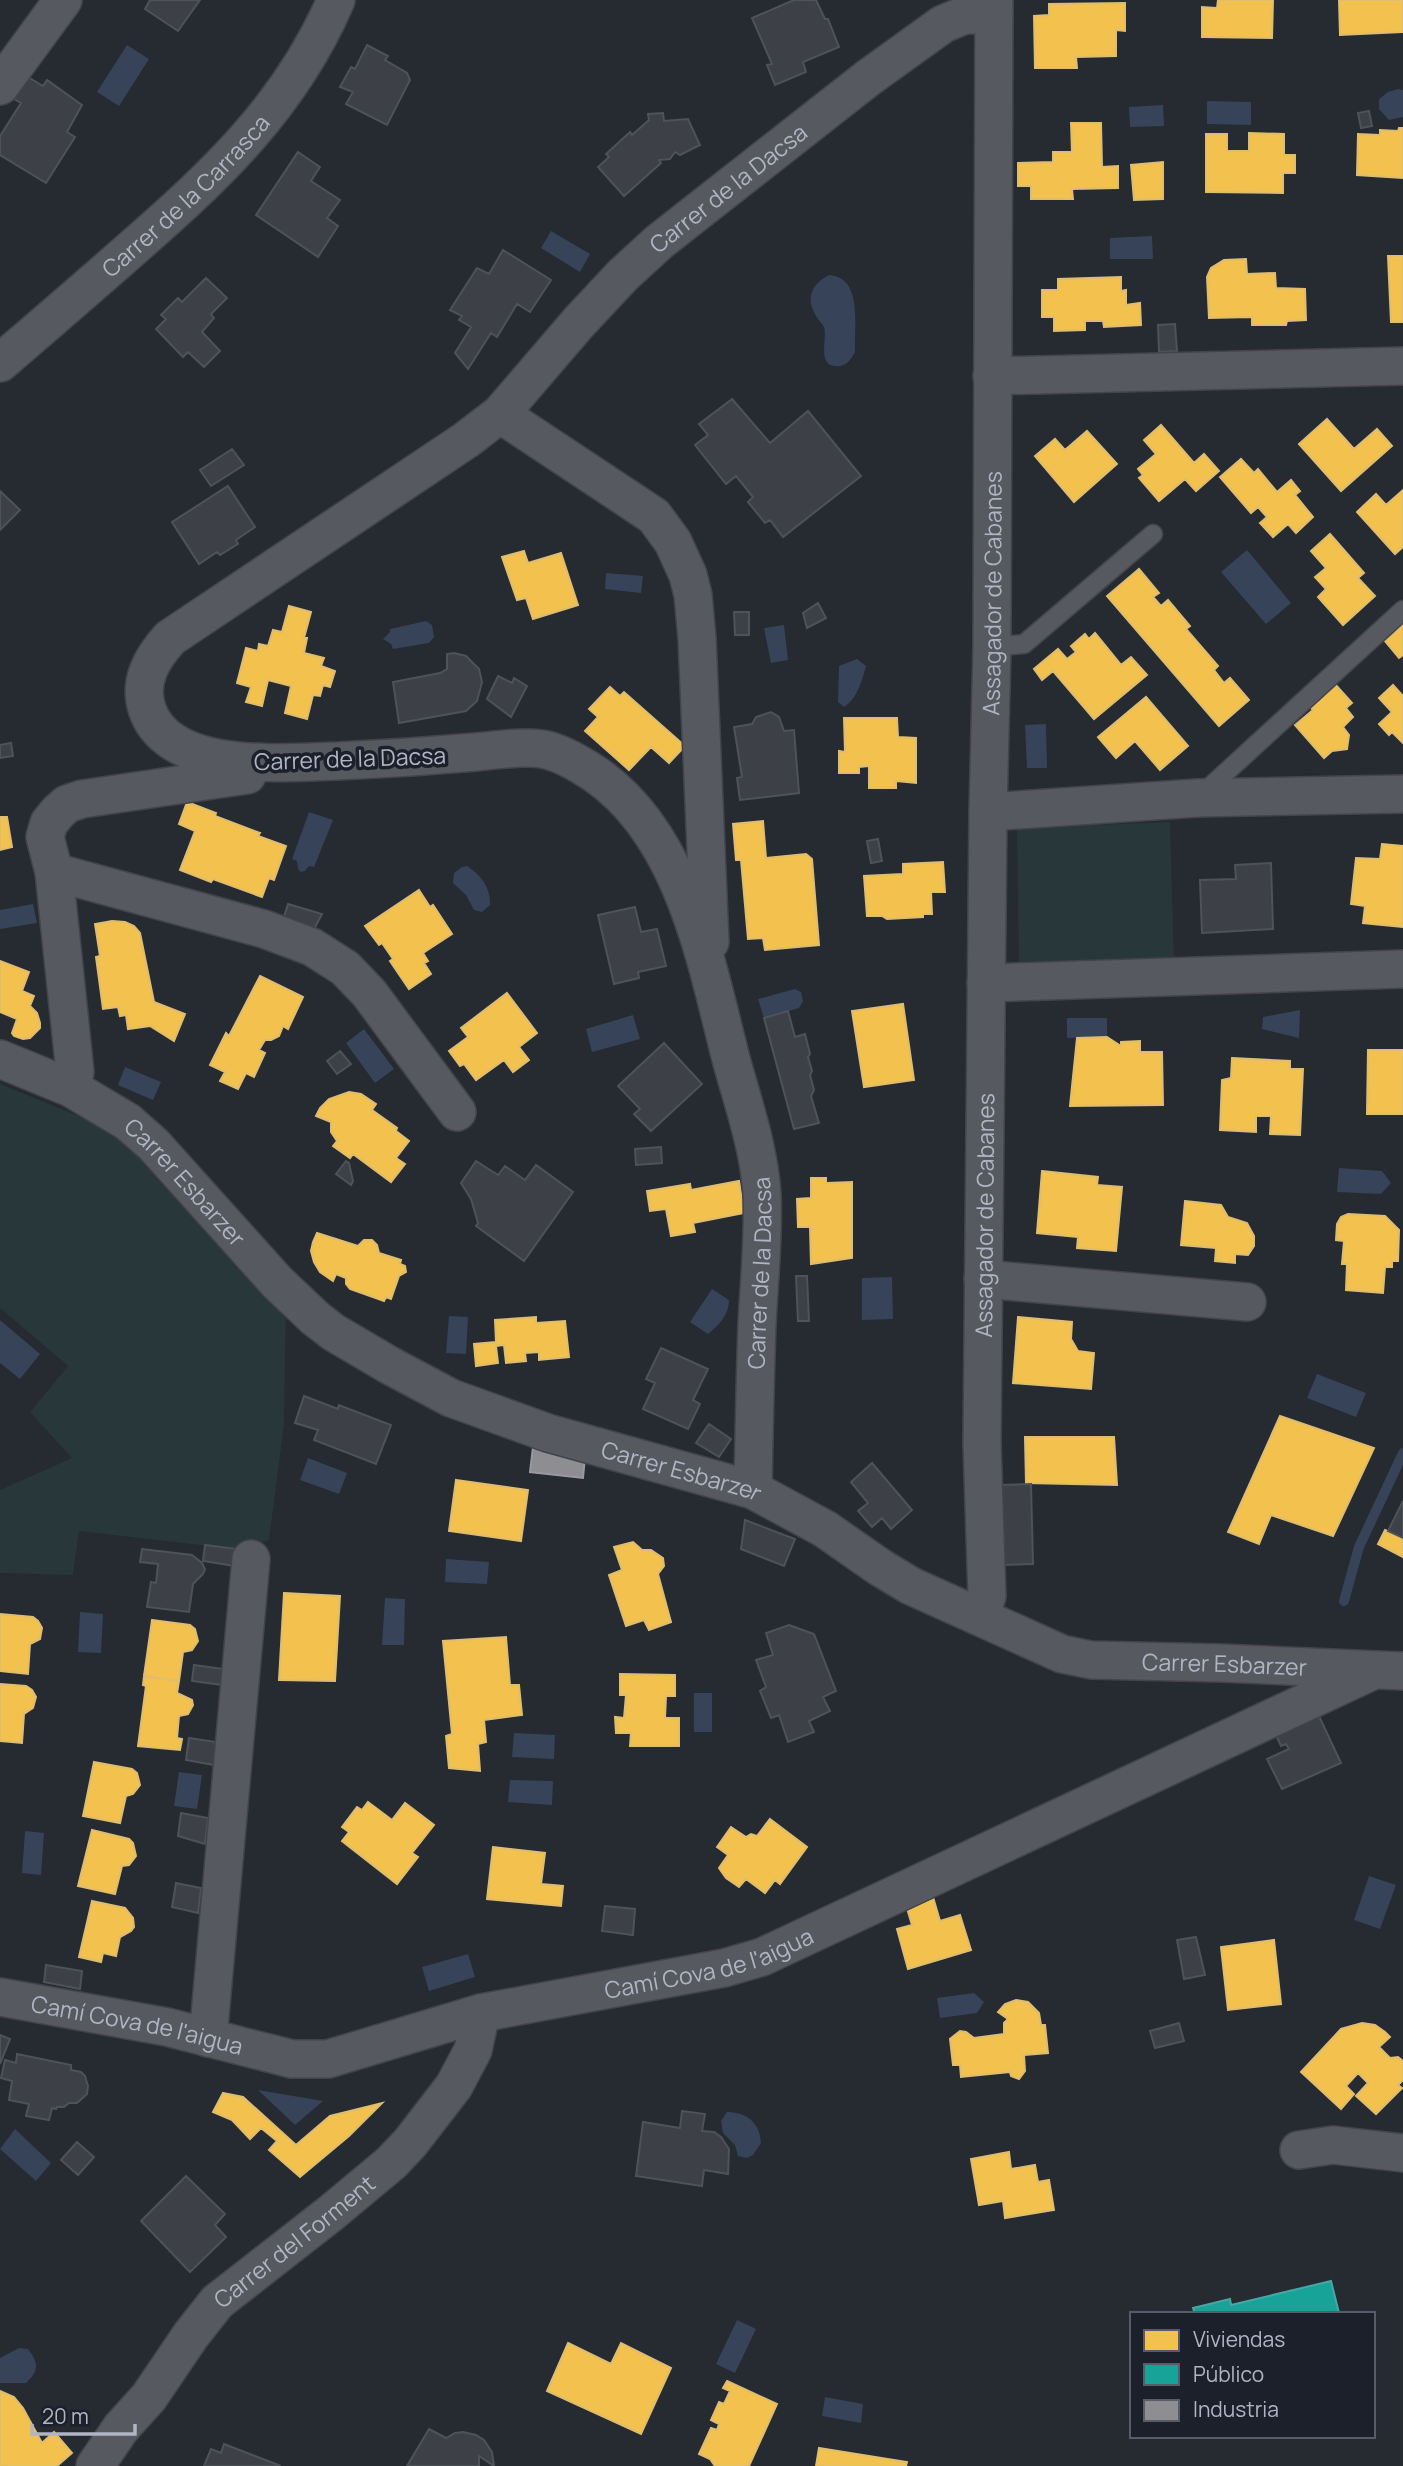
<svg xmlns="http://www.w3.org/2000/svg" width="1403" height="2466" font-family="Manrope,sans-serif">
<rect width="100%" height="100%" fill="#262a31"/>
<path fill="#283739" d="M1170,822L1174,962L1019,972L1017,828Z
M0,1084L98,1124L134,1148L286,1307L284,1425L269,1540L235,1549L79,1531L73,1575L0,1573V1490L72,1458L30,1412L68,1366L0,1308Z"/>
<path fill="#374359" d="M127,45L149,59L119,106L97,92Z
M1398,89L1403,90V117L1389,120L1379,109V99L1388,92Z
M1207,101L1251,102V125L1207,124Z
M1163,105L1164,126L1130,127L1129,107Z
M551,231L590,254L580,272L541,248Z
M1152,236L1153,259H1110V238Z
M829,275C863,277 854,326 855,352C852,358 847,365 840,366C815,369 828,339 824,327C822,323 817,319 815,314C805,297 813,283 829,275Z
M1247,550L1291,603L1266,624L1221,572Z
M606,573L643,576L641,593L605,589Z
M426,621L432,625L434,637L429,643L393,649L391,644L383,639L390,632V629Z
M784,625L788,660L771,663L764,628Z
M857,659L866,666C862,681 857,699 844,707L838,702L839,666Z
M1046,724L1047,768H1027L1025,725Z
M309,812L333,820L314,867L309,866L305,871L301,872L298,869L297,861L292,859Z
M467,866C481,875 491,888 490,905L482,912L474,910L466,895L453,883L454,873L462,867Z
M33,904L37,923L0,929V910Z
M795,989L801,992L803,1001L799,1008L764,1018L758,999Z
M1300,1010L1299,1038L1262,1029L1263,1017Z
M633,1015L640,1039L592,1052L586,1029Z
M1067,1018H1107V1037L1067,1038Z
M364,1029L394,1069L375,1083L346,1043Z
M125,1067L161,1082L153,1100L118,1085Z
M1339,1168L1382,1171L1391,1183L1381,1194L1337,1192Z
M892,1277L893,1319L862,1320V1278Z
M712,1289L729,1300C729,1315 719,1325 708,1334L690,1322Z
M449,1316L468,1317L466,1354L446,1353Z
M0,1320L40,1354L20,1379L0,1363Z
M1317,1374L1366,1393L1356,1417L1307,1398Z
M308,1458L347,1473L339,1494L300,1480Z
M446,1559L489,1562L487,1584L445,1582Z
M385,1598L405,1599L404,1645H382Z
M80,1612L103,1614L101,1653L78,1652Z
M694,1693H712V1732H694Z
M514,1733L555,1735L554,1759L512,1757Z
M179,1772L202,1775L197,1809L174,1806Z
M510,1780L553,1781L552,1805L508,1802Z
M25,1831L44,1833L41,1875L22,1873Z
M1369,1876L1396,1885L1380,1929L1354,1920Z
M468,1954L475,1977L429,1991L422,1967Z
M974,1993L984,2002L977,2013L940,2018L937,1998Z
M258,2090L323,2101L295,2125Z
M727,2112C747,2112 760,2123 761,2143L753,2155L747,2158L738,2156L735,2145L723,2133L721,2121Z
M15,2129L51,2163L36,2181L0,2149Z
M737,2320L756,2329L735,2373L716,2364Z
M19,2348L28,2349C39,2363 39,2371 26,2383H0V2358Z
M825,2397L863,2404L861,2423L822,2416Z"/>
<path fill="#f2c14e" stroke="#debd71" stroke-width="2" d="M1218,0H1273L1272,38L1202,37V7L1217,8Z
M1339,0H1403V32L1340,35Z
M1125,3V31L1116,30V56L1076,57L1077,68H1035L1034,16L1049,15V4Z
M1071,123H1101L1102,167L1118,166V188L1072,189L1073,199H1031V186H1018V163L1053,162V152H1072Z
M1399,128H1403V178L1357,175L1358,134L1380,135V130L1398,131Z
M1249,133L1284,134V155H1295V173H1283V193L1206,192V134H1227V151H1249Z
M1163,162V199L1134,200L1131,165Z
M1388,256H1403V322H1391Z
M1246,259L1247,274L1275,273L1276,288L1305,289L1306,320L1287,321L1286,325H1252V317L1209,318L1207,277L1211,268L1224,260Z
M1121,277V291L1126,290V305L1140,303L1141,325L1104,327L1103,321H1085V330L1054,331V317H1042V290H1058V279Z
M1327,419L1354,449L1377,429L1392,446L1341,491L1299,444Z
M1161,425L1194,463L1204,454L1219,471L1196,491L1185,479L1159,501L1139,478L1143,475L1138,469L1156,454L1144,440Z
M1087,431L1117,464L1074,502L1035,456L1055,439L1065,450Z
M1241,459L1254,473L1258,469L1277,492L1291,480L1300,491L1295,495L1313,517L1296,533L1288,524L1273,537L1260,523L1267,517L1258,507L1251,513L1220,477Z
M1403,490V547L1395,554L1357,512L1376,494L1386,505Z
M1330,534L1364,573L1358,578L1375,596L1343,625L1318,597L1326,589L1315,577L1326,568L1311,551Z
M524,551L528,563L561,553L578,605L533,619L526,598L517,600L502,557Z
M1139,569L1159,593L1153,597L1161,606L1168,600L1190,626L1186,629L1218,666L1214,670L1224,683L1230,678L1249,700L1219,726L1107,596Z
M289,606L311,612L304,638H307L304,653L324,658L321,666L335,671L330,687L323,685L320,696L313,695L307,719L285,713L291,686L268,680L262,706L246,702L251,687L237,683L246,648L258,651L259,644L268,646L273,630L282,632Z
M1403,624V655L1399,658L1385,641Z
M1095,633L1121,665L1131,657L1147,675L1094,719L1053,671L1042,680L1034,669L1058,649L1067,659L1076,652L1071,646L1085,634L1089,639Z
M1334,683L1352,703L1346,708L1353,717L1343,727L1349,735L1347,749L1332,751L1324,758L1295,725L1313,710L1309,706Z
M1393,685L1403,696V743L1392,732L1389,735L1379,724L1392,712L1379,698Z
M610,687L620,696L624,692L685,746L669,763L651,747L629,770L585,731L598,717L589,709Z
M1146,697L1188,746L1160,770L1135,741L1116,758L1098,737Z
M844,718H897L898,737L916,738V783L896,781V788H869V766L859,767V773H839V751L845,752Z
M187,802L216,813L215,816L260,833L258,836L286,846L274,880L269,878L262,897L213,879L211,882L180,870L195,831L179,824Z
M0,817H7L12,847L0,850Z
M763,821L766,858L806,854L812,859L819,945L765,950L763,938L748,939L741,860H736L733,824Z
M1382,844L1403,846V927L1363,923L1365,906L1351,904L1356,858L1380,859Z
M943,862L945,892H931L932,914H923V917L887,919L882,916H867L864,876L903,874V864Z
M419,890L430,907L433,905L452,934L423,953L428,961L424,963L431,974L409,989L390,961L393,959L382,943L379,945L365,926Z
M112,921L125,922L134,926L140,933L154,1002L185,1014L174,1041L150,1026L128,1029L126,1015L120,1016L118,1007L103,1009L96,957L100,956L95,924Z
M0,961L29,972L22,991L34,996L30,1006L37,1013L40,1023V1028L30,1038L23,1039L14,1036L12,1033L17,1019L0,1012Z
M260,976L303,997L288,1029L283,1026L279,1036L271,1040H265L259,1050L265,1053L254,1077L246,1073L238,1089L220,1081L225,1072L210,1065L226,1033L229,1036Z
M507,993L537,1033L519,1047L529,1060L513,1072L504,1060L476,1080L464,1064L460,1066L449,1051L468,1037L461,1028Z
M903,1004L914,1080L864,1087L852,1011Z
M1107,1037L1121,1046V1042L1140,1041V1052H1162L1163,1105L1070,1106L1077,1038Z
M1368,1050H1403V1114H1367Z
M1232,1058L1290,1061V1069H1303L1300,1135L1270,1134L1271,1116H1256V1132L1220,1130L1222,1080L1231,1078Z
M349,1092L361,1094L376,1104L372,1110L397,1128L396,1131L409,1141L396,1158L405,1164L391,1182L353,1154L350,1158L333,1146L337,1141L331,1132V1122L316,1116L320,1108L329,1099Z
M1042,1171L1098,1177L1097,1185L1122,1187L1116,1251L1077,1248L1078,1237L1037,1233Z
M811,1178H826V1183L852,1182V1258L811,1264L810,1227H798L797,1199L811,1198Z
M739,1181L744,1213L693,1223L695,1232L671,1236L666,1209L650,1211L647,1191L690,1184L691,1190Z
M1185,1201L1221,1205L1228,1217L1247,1223L1254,1236V1246L1248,1255L1235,1254V1263L1215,1261L1216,1248L1181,1245Z
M1348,1214L1385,1216L1399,1230L1398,1261H1392V1267H1385L1383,1293L1346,1290L1347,1264H1342L1344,1241L1336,1240L1337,1224L1341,1217Z
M317,1233L358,1246L364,1240H372L377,1245L379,1253L401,1260L400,1264L405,1266L406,1272L399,1276L391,1299L386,1297L384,1301L350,1289L346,1284V1278L336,1274L333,1281L320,1272L314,1262L311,1251L313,1242Z
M536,1317V1323L565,1321L569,1357L539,1360V1352L525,1353L526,1361L506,1363L504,1345L496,1346L498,1363L476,1366L474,1344L496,1342L495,1320Z
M1018,1317L1072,1322L1071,1339L1078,1351L1094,1353L1091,1389L1013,1383Z
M1280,1416L1374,1448L1333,1536L1271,1515L1259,1544L1228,1532Z
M1025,1437H1114L1117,1485L1026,1483Z
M456,1480L528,1490L521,1541L449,1531Z
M1385,1530L1403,1538V1557L1378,1544Z
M633,1542L642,1550H651L663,1558L664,1566L658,1574L671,1622L649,1630L644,1620L626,1626L609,1575L622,1570L614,1547Z
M284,1593L340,1596L335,1681L279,1680Z
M0,1614L33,1617L38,1621L42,1628L40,1639L30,1644L28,1674L0,1671Z
M152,1620L190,1625L195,1629L198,1641L192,1650L183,1652L179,1681L144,1676Z
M506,1637L510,1685H519L522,1715L484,1720L486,1742L478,1744L480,1771L449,1768L446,1736L452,1734L443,1641Z
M620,1674L675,1675V1696H666L665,1718H679V1746H630L631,1733H616L615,1717L624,1718L626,1695H620Z
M144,1676L179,1681L177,1693L192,1700L193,1705L188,1714L179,1716L177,1738L182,1739L180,1750L138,1746L146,1686L143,1685Z
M0,1684L26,1686L32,1690L36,1697L33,1708L24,1714L22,1743L0,1741Z
M94,1762L132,1769L137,1773L140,1785L133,1794L126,1796L120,1823L83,1816Z
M368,1802L392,1820L405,1803L434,1825L412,1853L418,1857L397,1884L342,1841L349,1832L342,1827L357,1807L362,1810Z
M770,1819L807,1847L780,1884L775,1880L765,1893L746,1879L739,1887L726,1878L719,1868L728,1855L717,1847L731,1827L746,1837L751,1834L757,1836Z
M92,1830L129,1839L133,1843L136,1856L129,1865L122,1866L115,1894L78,1886Z
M493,1847L545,1853L541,1884L563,1886L561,1906L487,1899Z
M933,1897L940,1921L960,1915L971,1950L908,1969L897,1929L912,1925L906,1905Z
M92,1901L125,1908L133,1918L134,1927L131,1931L120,1937L116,1956L103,1953L101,1962L79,1957Z
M1274,1940L1281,2004L1228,2010L1221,1947Z
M1016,2000L1028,2002L1039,2013L1041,2025H1045L1048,2053L1024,2055L1025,2071L1019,2079L1011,2076L1010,2072L961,2077L960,2065H953L950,2039L960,2031L966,2032L974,2038L1004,2034V2023L1008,2019L998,2012L1005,2004Z
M1362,2023L1375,2025L1385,2032L1390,2037L1379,2047L1390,2058L1398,2057L1403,2061V2080L1398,2085L1402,2088L1376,2114L1356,2096L1368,2083L1358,2073L1346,2086L1354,2094L1341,2109L1301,2072L1341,2029Z
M223,2093L243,2097L296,2145L330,2116L382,2103L349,2136L300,2177L269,2150L277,2141L261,2128L250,2139L232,2120L213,2112Z
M1009,2152L1011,2169L1035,2165L1038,2182L1049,2180L1054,2210L1005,2218L1003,2201L979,2205L971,2159Z
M568,2343L611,2364L621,2343L671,2368L641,2434L547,2391Z
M727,2381L777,2404L749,2466H715L710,2459L699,2454L711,2428L717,2430L719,2424L711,2420L719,2402L724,2404L730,2391L723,2388Z
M0,2391L14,2397L23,2408L42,2443L54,2432L72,2453L57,2466H0Z
M819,2448L907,2462L906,2466H816Z"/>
<path fill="#17a398" stroke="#45a8a5" stroke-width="2" d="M1331,2281L1339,2313L1337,2314H1195L1193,2308L1230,2299L1231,2305Z"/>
<path fill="#8d8d92" stroke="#9899a1" stroke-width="2" d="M533,1447L585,1457L583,1478L530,1472Z"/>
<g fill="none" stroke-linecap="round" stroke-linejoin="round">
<path stroke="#374359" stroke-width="10" d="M1344,1601L1359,1547L1403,1453"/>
</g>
<path fill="#3d4046" stroke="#4e5259" stroke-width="2" d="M150,0H200L178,31L145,9Z
M794,0H816L825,19H828L839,47L803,62L806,72L775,85L767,65L772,64L752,18Z
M367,45L388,56L385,60L407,73L410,80L387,125L346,104L353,92L340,87L351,67L355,69Z
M28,77L43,86L47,80L82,105L67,132L75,137L46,183L0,155V136L21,103L12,98Z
M1369,111L1372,126L1361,128L1358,113Z
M663,113L664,121L688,119L700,145L680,155L675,152L670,159L659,160L661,163L624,196L598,167L609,157L606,154L630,132L632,135L649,120L648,114Z
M298,152L320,167L311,181L340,200L327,218L338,226L318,257L256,215Z
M503,250L551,280L530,312L517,304L497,337L491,333L468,369L455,353L471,327L459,320L462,316L450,310L477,268L489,274Z
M206,278L227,298L211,314L214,318L202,332L220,351L204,367L188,352L183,357L156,329L166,319L161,315L178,298L182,302Z
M1175,324L1177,351L1159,352L1158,325Z
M732,399L770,443L808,411L861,476L783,537L770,520L765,523L748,502L753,497L736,476L726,484L695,445L708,435L699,424Z
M232,449L244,465L211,486L200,470Z
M228,486L255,527L236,540L238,544L220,555L217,552L199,564L172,522Z
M0,491L20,510L0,530Z
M818,603L826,618L807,628L803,613Z
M734,612H749V635H735Z
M454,653L466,656L479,669L482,682L477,701L466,711L399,723L393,682L440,673L447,669V654Z
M498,676L512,683L514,678L527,686L511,717L487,699Z
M771,712L779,717L784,731L794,730L799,793L740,800L737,778L742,777L734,727L752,724L756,717Z
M11,743L13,756L0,758V745Z
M878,839L882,861L871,863L867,841Z
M1271,863L1273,929L1202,933L1200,880L1236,879L1235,865Z
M288,904L322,914L313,931L282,923Z
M635,907L641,932L657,929L666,966L638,972L639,978L614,984L598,915Z
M788,1011L795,1037L805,1034L810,1054L808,1057L812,1071L810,1075L814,1090L811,1096L819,1123L794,1129L764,1018Z
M664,1043L702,1084L651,1131L634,1114L640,1109L618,1086Z
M340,1051L351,1064L337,1074L327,1061Z
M661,1147L662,1163L636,1165L635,1149Z
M346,1161L349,1163L353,1181L351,1185L336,1174Z
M476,1161L498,1175L505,1166L525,1180L536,1165L573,1192L524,1261L476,1226L478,1223L471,1199L461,1183Z
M796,1276H807L809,1321H798Z
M661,1348L708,1369L693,1400L700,1404L688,1429L643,1409L655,1383L646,1379Z
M304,1396L338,1409L339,1405L391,1425L376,1464L314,1440L318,1430L295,1423Z
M709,1424L731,1439L719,1457L696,1443Z
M872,1463L912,1510L891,1529L882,1518L872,1527L858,1511L868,1503L851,1482Z
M1031,1484L1033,1564L1002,1565L1000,1485Z
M1403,1501V1538L1388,1531Z
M745,1520L795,1539L784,1566L741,1549Z
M205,1545L237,1549L235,1566L203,1561Z
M142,1549L192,1555L202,1563L205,1569L203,1574L193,1584L189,1612L147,1607L151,1582L156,1583L158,1564L140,1562Z
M789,1625L814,1634L836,1691L823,1697L830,1711L809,1721L814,1732L788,1742L779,1715L771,1718L760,1691L766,1687L756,1660L773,1655L766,1633Z
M194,1665L224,1669L223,1685L192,1681Z
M1319,1716L1341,1763L1282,1789L1267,1759L1289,1749L1286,1744L1281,1746L1276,1735Z
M189,1738L216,1742L214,1765L186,1760Z
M181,1813L208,1818L205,1844L178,1836Z
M176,1883L201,1888L198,1913L172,1907Z
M605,1906L635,1909L633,1935L602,1931Z
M1196,1937L1205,1975L1184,1979L1177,1940Z
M46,1965L82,1971L80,1989L44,1982Z
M1179,2023L1184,2041L1155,2048L1150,2031Z
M0,2035L10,2039L0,2064Z
M17,2054L71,2065V2070L81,2072L85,2076L88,2086L87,2094L77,2103H69L64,2107H57L56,2109L52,2108L49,2120L26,2116L29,2104L9,2100L12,2081L1,2078L5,2060L16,2063Z
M682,2111L705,2114L702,2131L714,2132L721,2137L729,2149L728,2174L704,2170L702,2186L636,2176L643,2122L680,2128Z
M77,2142L94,2157L78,2175L61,2160Z
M186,2176L225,2214L215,2225L226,2237L190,2272L141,2221Z
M429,2429L446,2438L455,2433L463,2432L476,2435L484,2440L492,2452L494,2466L479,2456V2466H407Z
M224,2444L281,2466H204L211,2449L221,2453Z"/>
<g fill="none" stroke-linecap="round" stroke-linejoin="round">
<defs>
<path id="service" d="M992,647L1024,644L1153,534
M1200,796L1403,610"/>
<g id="minor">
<path d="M0,86L63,0"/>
<path id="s1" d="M0,363C43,326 86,289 128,252C214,177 290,107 336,0"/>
<path d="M992,376L1403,366"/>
<path d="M500,414L654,516L673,542L688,575L693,595L697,638L710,942"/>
<path d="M988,812L1197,798L1403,794"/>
<path d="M54,872L264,929L312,947L345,968L369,993L457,1112"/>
<path d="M986,983L1403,969"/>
<path id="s2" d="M0,1059L71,1088L128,1122L154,1145L277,1282L315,1318L333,1332L389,1365L451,1398L548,1433L753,1490L825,1529L881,1568L911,1586L1062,1654L1091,1660L1221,1663L1403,1671"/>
<path d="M71,1088L75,1072L54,872L45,837L49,823L58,812L67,804L82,799L247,775L251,767"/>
<path d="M983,1279L1247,1302"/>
<path id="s3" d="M753,1490C754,1435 755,1380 757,1325C759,1281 764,1238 762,1194C759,1148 743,1103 731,1059C706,962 684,835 595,774C580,764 560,752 542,749C521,746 497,750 476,752C430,756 384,759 338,761C285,762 169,775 147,709C138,681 152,658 170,638L466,440L500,414L579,322L623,275L659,242L868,78L943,24L965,15H994"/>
<path id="s4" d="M980,1616L987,1596L982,1443L988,812L992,647L994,0"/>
<path id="s5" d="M0,1997L167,2027L292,2059H328L481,2013L724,1968L762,1957L1370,1672"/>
<path d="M208,2038L251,1559"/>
<path d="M1299,2150L1333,2145L1403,2153"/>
<path id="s6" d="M95,2466L121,2428L149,2397L191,2335L217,2302L331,2213L391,2163L410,2143L454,2086L473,2050L481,2013"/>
</g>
</defs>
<use href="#service" stroke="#42444a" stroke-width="21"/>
<use href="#minor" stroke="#42444a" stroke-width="40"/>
<use href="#service" stroke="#56595f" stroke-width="18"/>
<use href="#minor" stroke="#56595f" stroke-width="37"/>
</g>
<g text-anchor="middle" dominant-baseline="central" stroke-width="7" stroke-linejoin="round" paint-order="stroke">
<g font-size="23" fill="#b0b5c3" stroke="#1b202b">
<text stroke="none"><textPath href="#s3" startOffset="2032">Carrer de la Dacsa</textPath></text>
<text stroke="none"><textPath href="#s1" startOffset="250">Carrer de la Carrasca</textPath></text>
<text stroke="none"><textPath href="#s4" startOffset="1024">Assagador de Cabanes</textPath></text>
<text transform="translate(350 758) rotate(-2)">Carrer de la Dacsa</text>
<text stroke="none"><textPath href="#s2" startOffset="226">Carrer Esbarzer</textPath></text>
<text stroke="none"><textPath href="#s4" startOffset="402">Assagador de Cabanes</textPath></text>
<text stroke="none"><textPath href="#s3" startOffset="217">Carrer de la Dacsa</textPath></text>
<text stroke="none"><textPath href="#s2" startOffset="814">Carrer Esbarzer</textPath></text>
<text stroke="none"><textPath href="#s2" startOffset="1402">Carrer Esbarzer</textPath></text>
<text stroke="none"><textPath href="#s5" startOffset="728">Camí Cova de l'aigua</textPath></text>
<text stroke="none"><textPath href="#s5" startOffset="140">Camí Cova de l'aigua</textPath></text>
<text stroke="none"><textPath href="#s6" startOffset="303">Carrer del Forment</textPath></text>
</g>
</g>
<rect x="1130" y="2312" width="245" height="126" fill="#1b202b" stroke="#575c68" stroke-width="2"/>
<rect x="1144" y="2330" width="35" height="21" fill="#f2c14e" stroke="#575c68" stroke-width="2"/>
<text x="1193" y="2347" font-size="21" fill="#b0b5c3">Viviendas</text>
<rect x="1144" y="2364" width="35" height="21" fill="#17a398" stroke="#575c68" stroke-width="2"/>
<text x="1193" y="2382" font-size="21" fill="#b0b5c3">Público</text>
<rect x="1144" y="2400" width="35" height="21" fill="#8d8d92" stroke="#575c68" stroke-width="2"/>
<text x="1193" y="2417" font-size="21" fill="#b0b5c3">Industria</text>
<path d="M32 2424v10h103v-10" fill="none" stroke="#b0b5c3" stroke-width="3.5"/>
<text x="42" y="2424" font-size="21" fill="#b0b5c3" stroke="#1b202b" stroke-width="5" paint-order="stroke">20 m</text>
</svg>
